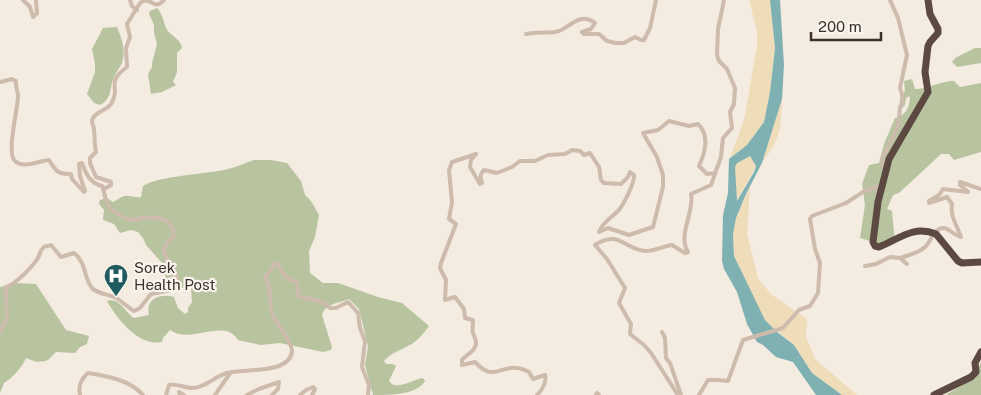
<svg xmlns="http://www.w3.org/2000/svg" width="981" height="395" font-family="'Public Sans',sans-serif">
<rect width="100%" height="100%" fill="#f4ebe1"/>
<path fill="#b8c4a0" d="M157,8C163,14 163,22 167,30C172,36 181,40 182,48L177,53V72L173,82L176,85L162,92L151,94L148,74L152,67V63L157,44L154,33V25L149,14L150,11Z
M117,27C122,39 126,50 122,63C120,68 116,72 114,77C109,88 113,98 100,105L94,103L87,94L95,72V64L92,49L103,28Z
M975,48H981V63L957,67L952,62L955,58Z
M912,79L915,89C929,89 940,81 954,81L960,87L981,83V152L954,160L949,154H941L899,193L893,195L887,209L892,211L895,243L880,250L870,241L860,238L865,205L862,184L869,165L879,163L884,144L895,118C907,114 909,109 910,96L906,98L905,105L900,110V97L905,91L904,81Z
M254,160H271L287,163L301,181L305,195L311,201L319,215L315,237L309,251L310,273L323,283H338L378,297L402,303L429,326C423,334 417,342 408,346C399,351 391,353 384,361L386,364H393L396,366L389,381C396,392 413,379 423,378L425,381C417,395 391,395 373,395L365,365L368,346L359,309L349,299C339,303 325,304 322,315L332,347L331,350L323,352L280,343L261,345L238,340C224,317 191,345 170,330L163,338L162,342C139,347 117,319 107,301C120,297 125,313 134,318L149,315C145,299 160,293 174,297L178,308L185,314L188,312V308L192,302L191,288L189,287L181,288L177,275L166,279L163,264L146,245L143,238L138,232L131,230L120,233L114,224L103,220L104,210L99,204L100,200L107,198L113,202C118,200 122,195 128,196C133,196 136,198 141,197L143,186C158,176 205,174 224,170C235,168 244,163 254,160Z
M15,283L36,284L66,330L89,336L87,344L80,347L75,353L56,352L48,360L45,361L37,362L26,358C22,367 13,378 4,383L0,393V287Z
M981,362V395H945C963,385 972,381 981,362Z"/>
<path fill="#efdcb8" d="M749,0H770L775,48L770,92L764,122L747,145L730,158L744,120L757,46V31Z
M782,99C781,131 781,137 762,163Z
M750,156L756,166L737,201L734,167L737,163Z
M750,186L747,234L758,279L772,295L807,319L806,337L816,360L857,395H842L812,373L794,345L766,322L758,309L734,256L733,234L736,218Z"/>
<path fill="#7fb0b2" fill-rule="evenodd" d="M770,0H780L784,65L782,99L762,163L746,194L736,218L733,234L734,256L765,320L777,332L794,345L812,373L842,395H816L793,362L776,357L763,345L757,342L747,324L737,292L724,269L722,261L723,215L728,193L729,159L747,145L764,122L770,92L775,48ZM750,156L756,166L754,172L737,201L735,167L737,163Z"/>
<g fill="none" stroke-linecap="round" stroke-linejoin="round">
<path stroke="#cdbbac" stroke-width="4" d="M23,0L30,7L33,17L37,13L36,0
M130,0L132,6L137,10
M526,34C536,32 545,33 555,32C568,31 578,10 595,23L591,29L582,32L584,34H599L607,41L616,43H624L635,37L641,40H644L650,28L656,0
M0,82L12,79L16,81C15,86 18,91 18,96C18,109 6,153 15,161C23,169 39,161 49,160C56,171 57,174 71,174L72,179L84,192L85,191L80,176L79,164L82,163C86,174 90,183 102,186C106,194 104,204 112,210C118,215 126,219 134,220C138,220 141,218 145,218C159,216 174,220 174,236L165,245L164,250L168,265L177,277L179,287L177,289L151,294L140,308L134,311C127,307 121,300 114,297C107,294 98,294 92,288C83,277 87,263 74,253L61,257L51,245C49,246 46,246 44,247C40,250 40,254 38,258C33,266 15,285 6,287L7,319L0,332
M884,172L882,159L898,126L900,108L903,98L900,88L907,55L898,18L890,0
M104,189L111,185V182L96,177L90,163V158L96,152C94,144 95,136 94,129C94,126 92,124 92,121C93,112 107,111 111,104C122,86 104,84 127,67L126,48L130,37L127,24L140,3L146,0C154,2 155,9 164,0
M907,264L900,258C909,255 919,253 925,247C931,242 934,227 944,228C950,229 955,236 961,237C957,225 950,217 952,204L947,197L929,203V201L939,195L943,189L968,192L960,185V182L981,189
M865,266L876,264L890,257L900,258
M662,332L665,338L666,358L670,363L681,395
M80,395C78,386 81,379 88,373C107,376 130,380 143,395
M166,395L169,385C177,383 184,388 192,388C205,388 215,376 227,373C244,368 290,375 292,351C292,344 280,327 276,321C268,310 272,296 268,284C267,282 266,280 265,277L272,269L274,264L277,263L285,276L297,283L298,296C310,301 321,298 330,308H336L348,302L358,313L360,328L365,341L362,367L369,385L368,395
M180,395L179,392L184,395
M215,395L231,372
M247,395L259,389L279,382L278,389L272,395
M300,395L306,390L313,387L315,389L312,395
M537,395C542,390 547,382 545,375L533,379L529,372C525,370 521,368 517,368C498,366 494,382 475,362L462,365V360C465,356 471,353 474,349C478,343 475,338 473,333C472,329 473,324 473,320L465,318L464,309L455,297L445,300L446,280L440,268L441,263L456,224L449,219L452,202L449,170L452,162L476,154L471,160L470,167L480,184L482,183C480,177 480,174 484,170L497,173L512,167L520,161H535L548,155L565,154L572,150L580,151L584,155L590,153L599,167L601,180L604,183L621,184L628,177L630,172L634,175C635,182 623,206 618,211C611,218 603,222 599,232L608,228L629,235L653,227L663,187V175L657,157L643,133L658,130L669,121L689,126L698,124C710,135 705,153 699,166L707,174L715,173
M596,395L597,393L599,395
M678,395L651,353L644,345L630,334L631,324L619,303L625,288L607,259L595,245C620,229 624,250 646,251C654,251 664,246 672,245L685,253L688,252C677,235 695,212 691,194L711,185L721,157L723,138L732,128L730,112L734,104L735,88L727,69L719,61L717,55L718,29L724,0
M699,395L708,380H718L728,381L743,340L783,328L799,310L810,306L818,293L820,263L815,249L810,219L812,216L846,203L863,192L882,185"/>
<path stroke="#5c4a42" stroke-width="7" d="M928,0L930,14L938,29V33L930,42L928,46L925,72L928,92L889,159L878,202L873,242L875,246L879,247C899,239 913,225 936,234L958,261L962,263L981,262
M934,395L971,377L976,372L975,363L981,352"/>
</g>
<defs>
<symbol id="hospital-pin" viewBox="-11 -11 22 30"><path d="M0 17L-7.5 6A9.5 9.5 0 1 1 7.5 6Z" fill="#1f5a5e" stroke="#fbf5ee"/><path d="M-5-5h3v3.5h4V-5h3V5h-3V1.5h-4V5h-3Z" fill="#fff"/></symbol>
</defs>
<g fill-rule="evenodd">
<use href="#hospital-pin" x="102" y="262" width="28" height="38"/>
</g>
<g text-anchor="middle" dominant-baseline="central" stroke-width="4.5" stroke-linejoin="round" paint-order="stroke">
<g font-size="15" fill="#3b302b" stroke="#fbf5ee" text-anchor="start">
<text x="134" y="267">Sorek<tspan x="134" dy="17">Health Post</tspan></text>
</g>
</g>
<path d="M811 32v8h70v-8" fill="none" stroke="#3b302b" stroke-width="2.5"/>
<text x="818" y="32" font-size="15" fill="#3b302b" stroke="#fbf5ee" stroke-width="4" paint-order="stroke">200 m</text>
</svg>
